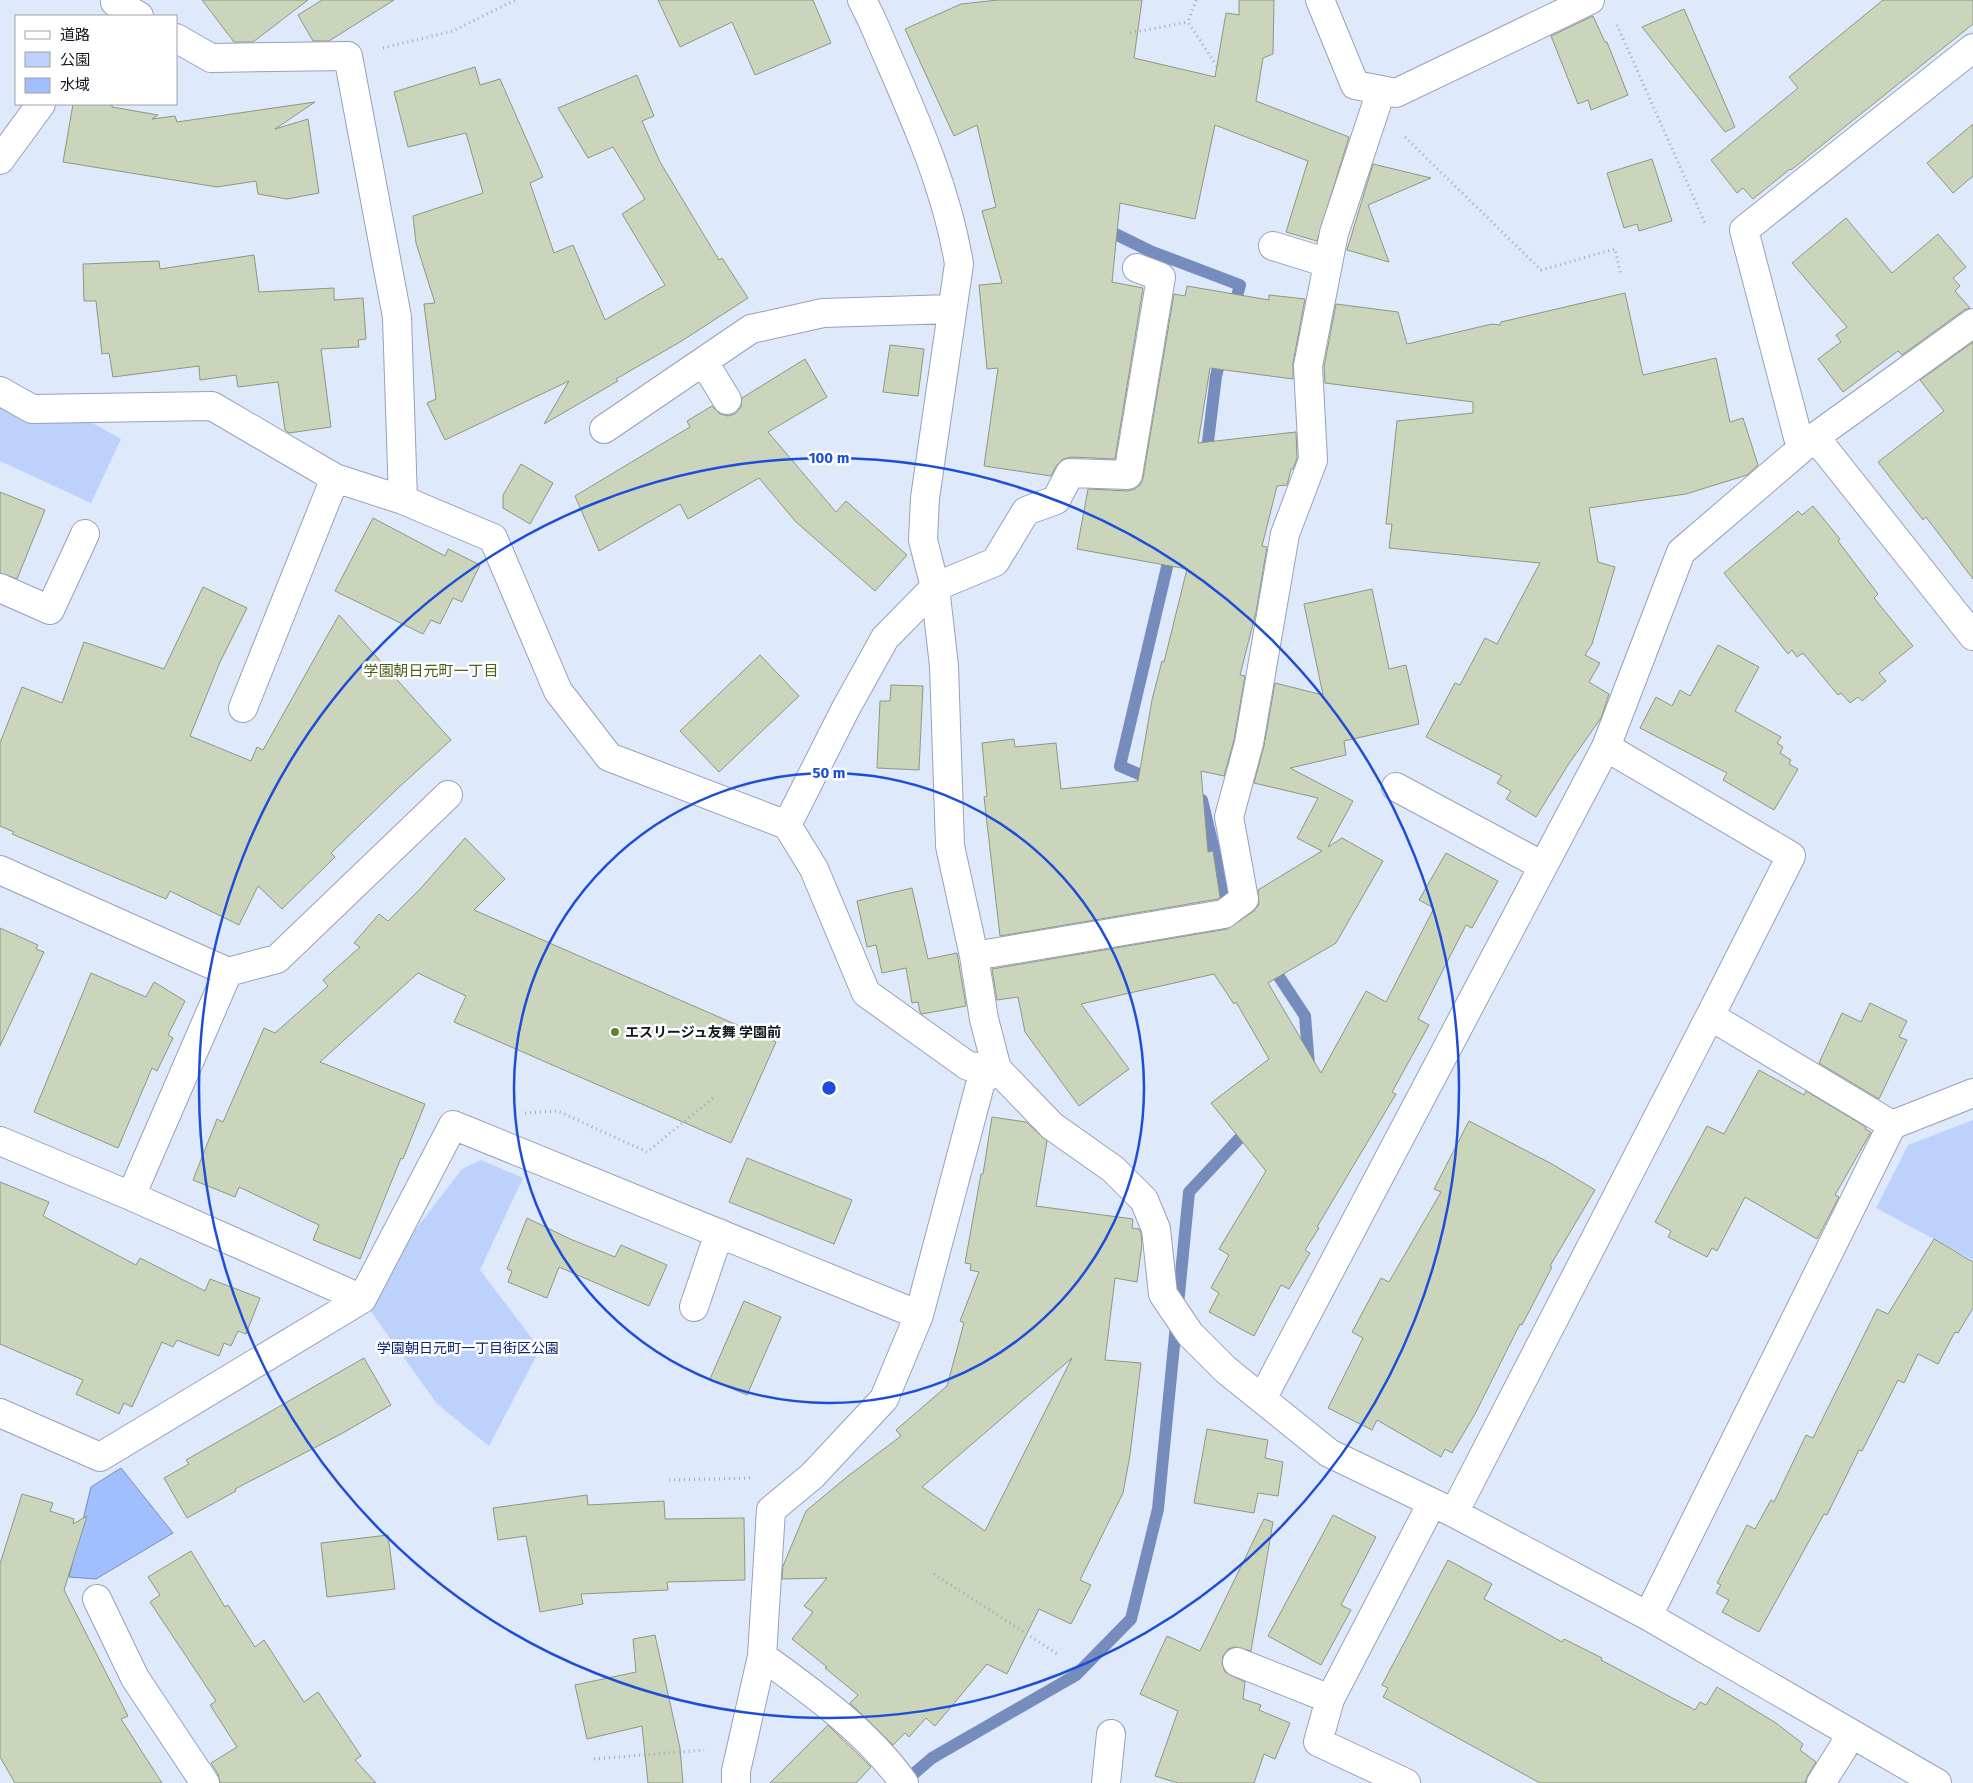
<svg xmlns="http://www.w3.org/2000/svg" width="1973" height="1783" font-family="'Fira Sans','Noto Sans JP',sans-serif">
<rect width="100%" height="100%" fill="#dfe9fc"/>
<path fill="#bcd1fb" d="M0,394L67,409L121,439L91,503L0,461Z
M1973,1120V1260L1876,1208L1908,1145Z
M481,1160L523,1178L480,1270L540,1349L489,1446L437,1404L362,1299L462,1169Z"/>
<path fill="#a1bfff" stroke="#768cbc" d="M121,1468L173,1533L96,1579L69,1577L91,1487Z"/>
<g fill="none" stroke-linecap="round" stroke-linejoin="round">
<path stroke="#768cbc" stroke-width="12" d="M1103,228L1150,251L1240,285L1233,311
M1206,458L1216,376L1222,354
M1155,781L1120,766L1171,550
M1197,798L1202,800L1225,896L1251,934
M1270,963L1305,1016L1309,1065
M903,1783L932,1758L1076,1675L1131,1619L1158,1509L1189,1192L1251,1126"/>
</g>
<path fill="#cbd5bc" stroke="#8e9780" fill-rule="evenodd" d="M202,0H308L253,42H234Z
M322,0H394L329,41H313L298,15Z
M658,0H813L831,43L755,75L732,22L680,47Z
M998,0H1142L1134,58L1215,77L1226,13L1239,15V0H1274L1273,54L1263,58L1256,101L1349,137L1317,241L1286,232L1308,161L1215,125L1195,219L1120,203L1112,282L1143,288L1115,459L1071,457L1063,459L1056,466L1051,476L984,466L998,368L987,369L979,285L1002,283L982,211L996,207L977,125L954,136L905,29L961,4Z
M1883,0H1973V24L1791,170L1790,169L1753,199L1743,188L1737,193L1711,160L1798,88L1789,77Z
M1684,9L1735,127L1725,132L1642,27Z
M1593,16L1605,42H1607L1628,95L1591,110L1588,100L1578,104L1551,36Z
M475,67L480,85L500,79L543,177L530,183L554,253L573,245L605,320L665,285L622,214L645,199L613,147L588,158L558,108L637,75L654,116L642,121L660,162L719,260L722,258L748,298L680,342L616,379L618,381L544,424L569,381L445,440L427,403L436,399L424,304L435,303L416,243L413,216L483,193L466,133L408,147L394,92Z
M315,102L275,129L308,119L319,193L287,199L258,194L256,181L217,187L63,162L73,104H112V107L158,115L152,119L175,116L177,122Z
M1973,124V176L1953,193L1927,163Z
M1652,159L1672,221L1639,231L1637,224L1624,228L1607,173Z
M1373,164L1431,178L1368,205L1389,262L1347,250Z
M1846,218L1892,273L1938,234L1966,267L1953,278L1960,286L1955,291L1970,308L1964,310L1902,355L1898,351L1843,392L1818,359L1841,342L1836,335L1847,327L1792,263Z
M254,255L259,292L334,288V300L363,298L366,339L358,340L359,347L321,349L331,427L289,433L285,430L278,382L238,387L236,375L200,380L199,366L113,377L109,353L102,354L96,301H84L83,264L159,261L160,269Z
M1187,286L1269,300V295L1305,299L1293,363V379L1210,368L1198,443L1296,432L1297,458L1293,469H1291L1287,485L1277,486L1262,546L1267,547L1256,612L1240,675L1245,676L1234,740L1224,776L1201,771L1208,852L1213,851L1220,897L1218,899L1000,936L984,797L987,796L982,743L1014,739L1015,747L1056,743L1061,789L1138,781L1152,700L1162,661L1164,662L1187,569L1077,549L1088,489L1128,491L1135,489L1140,485L1143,478L1174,294L1185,296Z
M1625,293L1643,375L1716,358L1730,422L1743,418L1758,465L1747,475L1686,494L1589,508L1598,562L1615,567L1592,644L1585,655L1600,663L1589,682L1609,694L1601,718L1568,765L1536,817L1506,799L1511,791L1497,783L1502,776L1426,737L1455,683L1460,685L1485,638L1497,644L1540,563L1389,548L1392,524H1386L1397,421L1473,413V402L1325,383L1324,367L1336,304L1398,312L1407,344L1492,324L1500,325L1501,322Z
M1973,342V579L1926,517L1923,520L1878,462L1944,411L1920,380Z
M890,345L924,349L918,396L883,392Z
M805,359L827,397L768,432L836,512L846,501L907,555L875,591L796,522L759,478L688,519L680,504L599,551L575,496L690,427L687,421L712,406L720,414L728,416L735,414L741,407L742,398Z
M521,464L553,483L530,524L503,508V495Z
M0,492L45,510L17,579L0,573Z
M1813,506L1840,539L1838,541L1878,594L1874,598L1913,646L1879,673L1886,681L1862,701L1858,697L1850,703L1841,693L1838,695L1803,653L1797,657L1792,650L1788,654L1724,573L1798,511L1802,515Z
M373,518L445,556L448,549L480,565L462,602L453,598L440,624L431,620L423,634L335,591Z
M203,587L247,608L220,662L190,736L251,761L257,747L263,750L339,615L451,740L397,789L331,853L335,857L282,909L258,886L239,925L170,891L166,899L12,834L14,832L0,826V743L22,687L62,703L84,642L164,669Z
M1372,589L1389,669L1406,665L1419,724L1344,741L1346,755L1290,768L1353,801L1328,847L1342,838L1383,861L1336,943L1268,983L1321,1073L1366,991L1386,1002L1434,908L1419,900L1446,853L1498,881L1472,928L1466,925L1418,1019L1429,1025L1392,1092L1396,1094L1317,1227L1319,1228L1305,1250L1310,1253L1289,1289L1281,1285L1254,1336L1209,1312L1219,1293L1211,1288L1229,1255L1219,1249L1266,1171L1211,1103L1269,1059L1236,1002L1234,1004L1214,974L1081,1004L1129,1069L1079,1106L1025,1032L1018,997L997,1000L992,969L1227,929L1254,911L1259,904L1258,890L1322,851L1297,838L1318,798L1254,783L1264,746L1275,683L1323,695L1304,604Z
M1718,645L1759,667L1735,711L1781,737L1777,743L1783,747L1780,753L1791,760L1789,764L1798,769L1774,810L1723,780L1727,773L1640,728L1656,697L1672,706L1680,690L1690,696Z
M760,655L799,696L719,772L680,731Z
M891,685L923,686L919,770L877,768L880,701H890Z
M465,838L505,879L474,910L776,1042L731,1143L454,1022L466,996L418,973L320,1062L425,1104L403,1159L401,1158L360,1259L313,1240L319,1225L239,1187L235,1197L193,1180L217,1119L223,1122L264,1028L275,1033L328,986L323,980L360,947L354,943L379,914L388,921L422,887Z
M912,888L928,959L957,953L966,1006L922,1014L920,1012L918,1002L912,1003L906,968L882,973L876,945L867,947L857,901Z
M0,928L38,945L36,949L44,952L0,1046Z
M91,973L146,997L154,982L185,1001L168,1035L173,1038L157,1071L152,1068L118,1148L34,1112Z
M1870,1003L1907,1021L1899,1037L1907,1040L1879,1099L1819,1063L1842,1013L1861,1022Z
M1759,1070L1804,1095L1806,1091L1866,1127L1865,1129L1871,1132L1835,1195L1839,1197L1817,1239L1745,1197L1717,1251L1712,1248L1707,1257L1668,1237L1671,1231L1655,1222L1707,1126L1724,1134Z
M992,1117L1026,1122L1047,1141L1036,1206L1133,1219L1132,1228L1139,1229L1141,1233L1142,1244L1137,1282L1115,1278L1105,1360L1141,1363L1130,1455L1123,1493L1080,1580L1091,1585L1071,1624L1039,1609L1007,1674L987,1664L935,1726L926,1718L909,1737L905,1733L893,1745L850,1703L858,1695L825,1668L827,1667L792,1639L813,1612L804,1606L827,1578L782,1579L783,1566L806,1511L848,1476L901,1436L896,1430L947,1386L964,1323L960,1321L979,1272L970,1270L971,1264L965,1263L981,1174H983ZM1072,1358L985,1531L922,1487Z
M1469,1121L1552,1164L1595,1190L1550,1266L1552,1267L1522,1325L1520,1324L1475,1414L1452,1453L1445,1449L1441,1457L1377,1420L1372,1430L1328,1408L1363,1338L1352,1332L1381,1278L1389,1282L1441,1192L1434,1189Z
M747,1158L852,1200L834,1244L729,1202Z
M0,1182L49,1202L43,1216L136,1265L140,1258L205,1291L210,1279L260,1298L246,1334L238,1331L231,1346L224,1343L219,1356L177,1340L173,1347L162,1342L132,1407L124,1403L119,1414L76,1394L83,1380L0,1344Z
M527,1218L570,1239L615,1257L621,1245L667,1265L649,1306L559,1267L547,1298L508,1282L512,1271L507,1269Z
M1934,1239L1973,1262V1308L1958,1333L1955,1332L1938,1364L1918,1354L1904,1383L1898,1380L1862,1451L1859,1450L1827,1515L1824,1514L1759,1632L1722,1612L1729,1600L1716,1593L1721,1585L1717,1583L1747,1525L1755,1529L1771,1500L1774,1502L1806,1435L1813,1438L1877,1309L1888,1314Z
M744,1301L781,1317L747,1395L710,1379Z
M364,1358L391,1405L341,1434L235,1489L236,1491L187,1518L164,1478L189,1464L186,1460Z
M1207,1429L1268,1440L1265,1458L1283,1462L1278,1496L1258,1493L1254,1513L1194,1503Z
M22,1494L53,1503L50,1511L74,1519L73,1524L87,1516L64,1590L128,1716L121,1719L162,1783H15L0,1757V1564Z
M587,1495L588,1505L664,1501L665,1519L744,1518L745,1580L667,1582L668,1590L581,1594L583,1604L540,1612L526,1536L498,1540L493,1508Z
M1333,1515L1376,1537L1341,1605L1351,1610L1321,1665L1268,1636Z
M1264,1519L1273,1522L1251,1651L1235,1647L1228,1649L1223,1656L1222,1664L1225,1672L1245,1682L1243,1699L1261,1705L1259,1710L1290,1723L1275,1759L1264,1754L1254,1783H1178L1155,1776L1178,1711L1140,1694L1167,1636L1200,1651Z
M388,1535L395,1589L327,1597L321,1543Z
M191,1551L225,1607L228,1605L255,1647L264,1640L304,1702L318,1692L361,1756L355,1760L376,1783H220L218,1774L211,1763L237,1747L210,1705L216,1701L150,1602L160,1595L148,1577Z
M1448,1560L1492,1584L1484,1599L1562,1642L1564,1639L1602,1658L1601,1660L1695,1710L1700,1702L1706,1705L1717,1687L1776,1723L1803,1744L1800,1750L1816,1762L1808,1775L1805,1783H1540L1383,1697L1388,1688L1382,1685Z
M655,1635L680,1748L683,1783H648L642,1726L587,1739L575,1685L636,1672L633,1639Z
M828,1725L871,1767L856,1783H770Z"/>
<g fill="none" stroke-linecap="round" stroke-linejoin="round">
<defs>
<path id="minor" d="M862,0L872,20C906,100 945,178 959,264L925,498L923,540L935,587L944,666L950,846L974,956L984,1019L997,1069L1052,1126L1113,1169L1144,1200L1156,1229L1163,1294L1190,1334L1226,1370L1329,1453L1454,1513L1648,1616L1937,1783
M1320,0L1355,85L1396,93L1590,0
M115,2L139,16
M176,38L211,58L348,56L397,317L403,500
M0,160L41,104
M1273,246L1328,263
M704,362L727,400
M0,391L32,409L212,406L335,478L403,500L493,538L558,691L609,757L787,825L814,869L866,993L968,1066L997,1069
M604,429L751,329L823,313L951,309
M1815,437L1973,636
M1801,449L1744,230L1973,48
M0,588L50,610L85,534
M243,708L335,478
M1606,747L1791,856L1710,1016
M1396,787L1543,866
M787,825L845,710L885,638L935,587L995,562L1026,511L1056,500L1070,473L1128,475L1161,277L1137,268
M0,870L228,972L277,959L448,795
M974,956L1224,914L1244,899L1229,817L1249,743L1285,534L1313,460L1308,366L1334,233L1381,91
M0,1141L131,1196L362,1299
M131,1196L228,972
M694,1307L719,1233
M1262,1399L1606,747L1681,552L1815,437L1973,323
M0,1413L100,1457L362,1299L453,1125L919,1315
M1454,1513L1710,1016L1892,1125
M97,1599L135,1678L205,1783
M1648,1616L1892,1125L1973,1093
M762,1656C813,1693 867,1731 904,1783
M1237,1662L1330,1699
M736,1783V1771L762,1656L771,1510L812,1476L884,1399L919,1315L981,1081L997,1069
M1106,1783L1111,1734
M1406,1783L1318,1742L1330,1699L1432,1503
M1821,1783L1852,1734"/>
</defs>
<use href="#minor" stroke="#97a2b8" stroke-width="30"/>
<path stroke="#a0a8b8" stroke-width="3" stroke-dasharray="1 4" stroke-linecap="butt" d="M1196,0L1188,22L1218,68
M1617,25L1705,223
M1130,33L1188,22
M383,48L453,31L515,0
M1405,137L1541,270L1615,249L1621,276
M525,1113L558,1111L647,1152L713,1098
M669,1480L751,1478
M934,1574L1059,1655
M594,1759L704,1750"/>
<use href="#minor" stroke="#fff" stroke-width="28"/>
</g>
<g fill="none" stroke="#1d4ed8" stroke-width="2.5">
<circle cx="829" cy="1088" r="315"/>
<circle cx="829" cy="1088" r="630"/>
</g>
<circle fill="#667e30" stroke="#fff" stroke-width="2" cx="615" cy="1032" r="5"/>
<g text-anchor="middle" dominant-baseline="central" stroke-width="5" stroke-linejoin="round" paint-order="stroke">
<g font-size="14" font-weight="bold" fill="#12161e" stroke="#fff" text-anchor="start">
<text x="625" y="1032">エスリージュ友舞 学園前</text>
</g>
<g font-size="14" fill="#06227a" stroke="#fff">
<text x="468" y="1348">学園朝日元町一丁目街区公園</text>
</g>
<g font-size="15" fill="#4a5f16" stroke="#fff">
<text x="431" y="671">学園朝日元町一丁目</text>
</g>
</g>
<circle cx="829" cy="1088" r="8" fill="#1d4ed8" stroke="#fff" stroke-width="2.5"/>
<g font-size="15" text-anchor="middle" font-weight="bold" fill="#1d4ed8" stroke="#fff" stroke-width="5" stroke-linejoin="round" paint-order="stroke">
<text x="829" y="463">100 m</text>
<text x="829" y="778">50 m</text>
</g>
<rect x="15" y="15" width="162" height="90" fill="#ffffff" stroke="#a0a2a5"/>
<rect x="25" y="31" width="25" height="8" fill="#ffffff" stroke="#a0a2a5"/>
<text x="60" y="40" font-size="15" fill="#12161e">道路</text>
<rect x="25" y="52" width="25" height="15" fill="#bcd1fb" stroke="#a0a2a5"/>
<text x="60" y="65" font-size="15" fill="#12161e">公園</text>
<rect x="25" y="78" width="25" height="15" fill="#a1bfff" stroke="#a0a2a5"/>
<text x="60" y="90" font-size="15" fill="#12161e">水域</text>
</svg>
